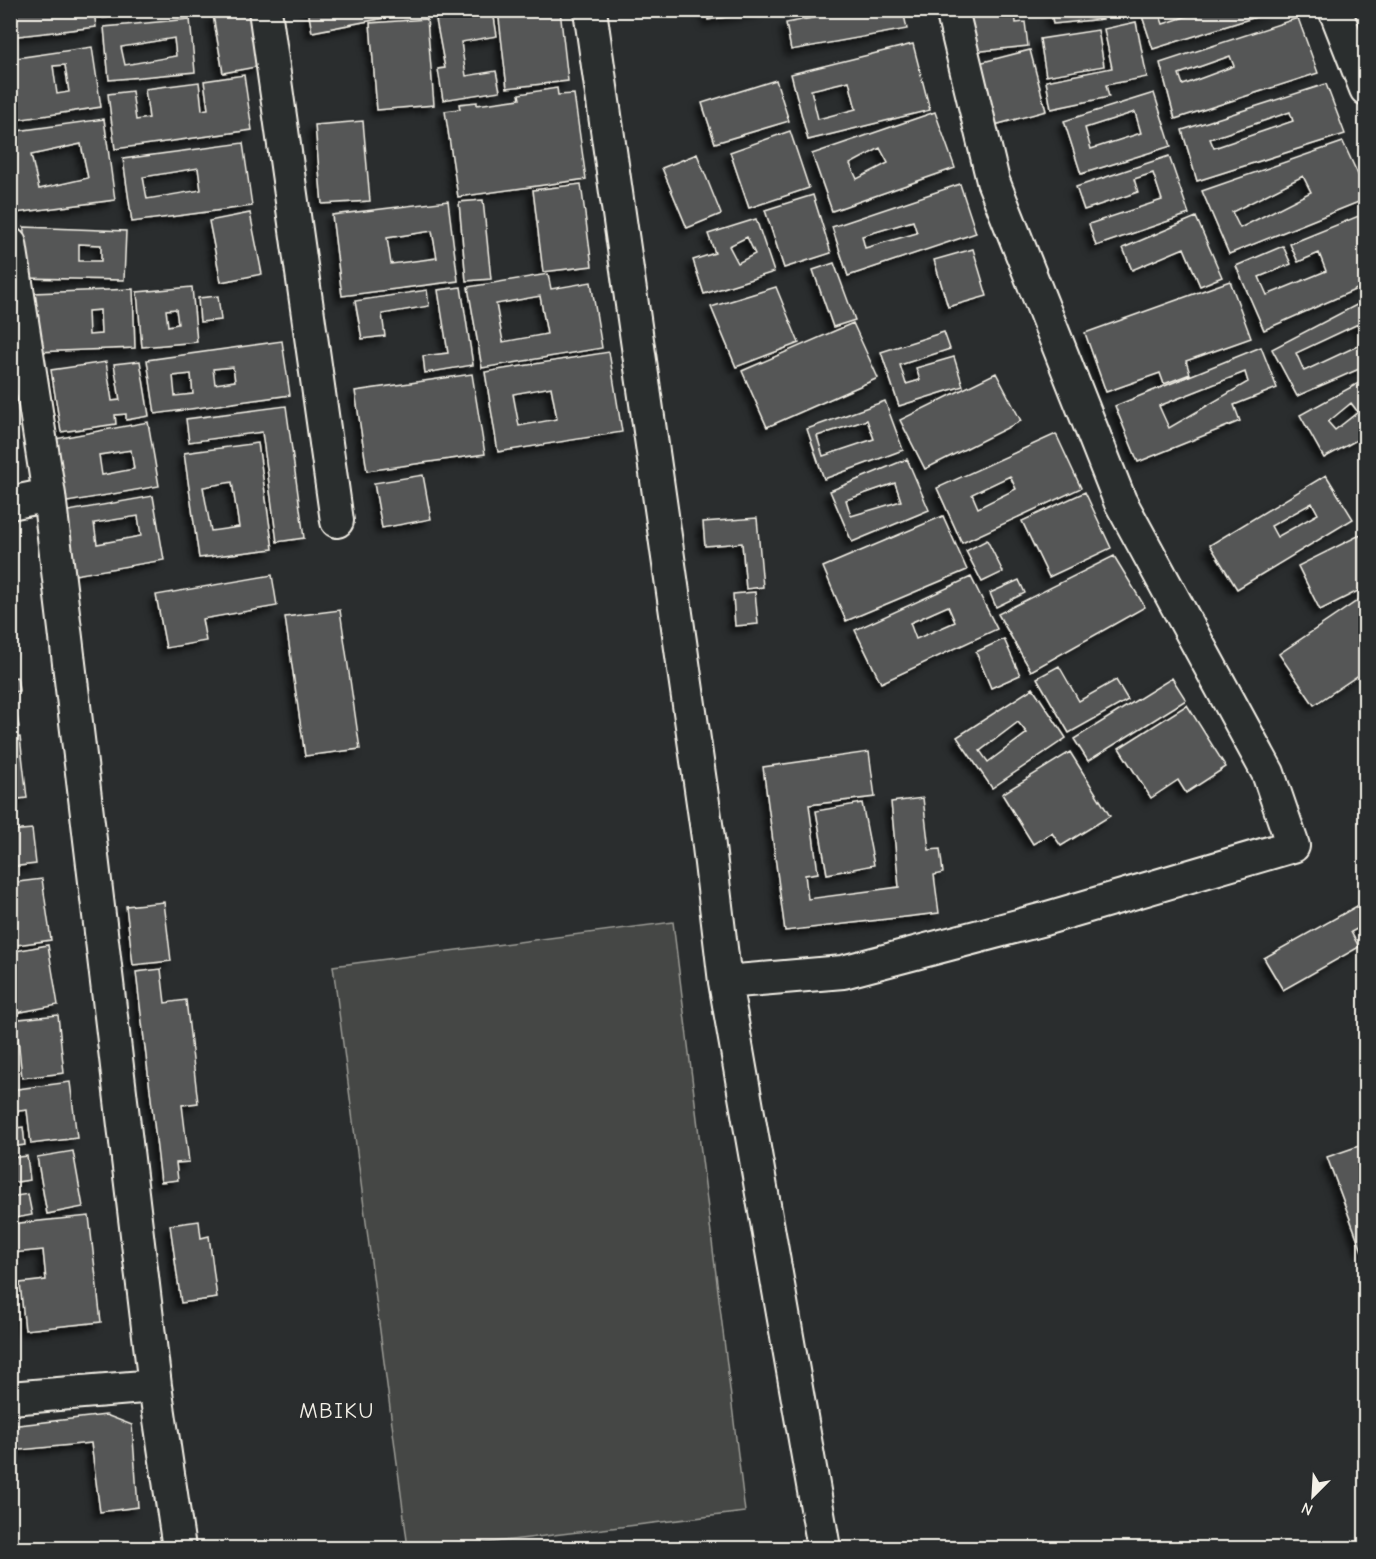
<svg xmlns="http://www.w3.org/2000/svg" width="1376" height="1559" font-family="'Comic Neue',sans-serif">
<defs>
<filter id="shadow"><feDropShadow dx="-5.5" dy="5.5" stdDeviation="3" flood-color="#0009"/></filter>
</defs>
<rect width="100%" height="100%" fill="#2a2d2e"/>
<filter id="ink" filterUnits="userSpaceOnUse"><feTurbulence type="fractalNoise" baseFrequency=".0167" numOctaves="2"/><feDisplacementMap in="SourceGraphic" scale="12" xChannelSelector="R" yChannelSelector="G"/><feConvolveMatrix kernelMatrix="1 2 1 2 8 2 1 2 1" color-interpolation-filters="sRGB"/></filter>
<g filter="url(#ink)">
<path fill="#444645" stroke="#9c9c96" stroke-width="1.5" d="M673,922L745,1512L444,1548H408L333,966Z"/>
<path fill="#555756" stroke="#f4f1e8" stroke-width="1.5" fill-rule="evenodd" filter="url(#shadow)" d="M10,10H94L96,27L10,37Z
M102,10H169L103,18Z
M241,10H252L261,66L223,73L213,15Z
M308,10H425L312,32Z
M485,10L493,11L497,36L461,42L466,76L496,71L500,91L443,100L438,69L445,68L436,20L464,15L463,11Z
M498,10H560L568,81L507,88Z
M707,10H763V11L708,20Z
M854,10H903L907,29L791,50L786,23Z
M968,10H1015L1016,23L1025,22L1028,46L973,52Z
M1051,10H1103V19L1053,24Z
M1140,10H1158L1163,24L1206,10L1275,11L1153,49Z
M1298,18L1318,73L1175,119L1160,63ZM1230,56L1234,66L1183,85L1179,74Z
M190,19L195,72L109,80L104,27ZM174,38L176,56L125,65L121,47Z
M427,19L434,105L377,110L370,23Z
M1136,22L1147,77L1106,85L1109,97L1051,109L1046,81L1112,68L1104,29Z
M1098,30L1104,66L1046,76L1040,39Z
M913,44L930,110L808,140L791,74ZM849,81L856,109L818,119L811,90Z
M92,47L101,107L10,121V59ZM65,65L69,92L57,94L53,66Z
M1030,50L1046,111L991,126L975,64Z
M244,75L252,130L115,149L108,94L132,91L136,120L149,118L145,89L199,82L202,110L208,109L204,81Z
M776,80L789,121L715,143L702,103Z
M1326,84L1345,134L1197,181L1182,130ZM1290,112L1293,121L1214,148L1210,139Z
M557,88L558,95L574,94L586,179L458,197L445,111L460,109L459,104L477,102V105L520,99L519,94Z
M1154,93L1171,146L1081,174L1064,121ZM1135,112L1141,133L1091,149L1085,128Z
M935,112L955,168L832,211L812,154ZM880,148L888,163L857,179L850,164Z
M104,119L115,200L16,213L10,173V132ZM81,144L88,178L39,189L31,155Z
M363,121L370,201L322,204L315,125Z
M790,131L809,188L749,208L730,152Z
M1343,142L1366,192V199L1229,254L1202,191ZM1303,176L1311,192L1240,228L1232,212Z
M243,143L252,206L132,222L123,159ZM198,168L201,190L147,199L143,177Z
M697,154L721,214L687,228L662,168Z
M1169,156L1189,214L1096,246L1089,224L1162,200L1153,173L1134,179L1138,192L1084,210L1076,187Z
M581,184L592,266L543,272L533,190Z
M960,184L976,233L848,276L832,227ZM913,221L917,233L865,248L862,236Z
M813,195L831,253L784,268L765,210Z
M483,200L491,279L466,281L459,202Z
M448,201L458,281L342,296L332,215ZM432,231L437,258L391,264L387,238Z
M250,213L262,274L221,282L209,221Z
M1366,213V285L1264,330L1236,266L1283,246L1291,264L1259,277L1267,295L1326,271L1319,253L1298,262L1290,244Z
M1196,217L1222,277L1200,286L1184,248L1132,270L1123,248Z
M756,219L774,272L704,294L693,260L715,253L708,234ZM747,237L755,254L738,263L729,246Z
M24,227L126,231L124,280L23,278ZM79,244L101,245V261H79Z
M973,249L987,296L948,307L934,260Z
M834,263L855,320L833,327L813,270Z
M548,274L551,289L591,282L602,348L482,368L468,287ZM540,296L547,334L503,342L496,304Z
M1230,281L1251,338L1186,361L1190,374L1164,384L1160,373L1106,392L1085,333Z
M192,287L197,342L142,347L137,292ZM176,309L178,324L168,326L166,310Z
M461,287L473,365L425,373L423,356L448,353L438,290Z
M776,287L799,343L736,367L711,307Z
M133,289L135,348L35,352L33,293ZM100,310L101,334L89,335L88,311Z
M427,290L429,306L382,314L385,336L362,339L355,301Z
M218,296L221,320L200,322L198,298Z
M1366,300V340L1358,324L1296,353L1304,371L1366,342V366L1297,396L1272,349Z
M853,323L878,378L767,427L742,371Z
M944,332L950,349L900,365L906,384L920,380L916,368L954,357L963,386L899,406L881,352Z
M282,341L290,395L155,414L147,360ZM233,367L235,381L215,384L213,369ZM191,374L193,394L175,396L173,376Z
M1261,347L1277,388L1234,405L1240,421L1138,462L1115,406ZM1245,372L1248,382L1169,428L1159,406Z
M609,352L622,432L498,452L485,372ZM551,387L557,419L519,426L513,394Z
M140,361L149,416L126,420V414L115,415L116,424L61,432L51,370L106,362L112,401L120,400L114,364Z
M996,373L1021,421L925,469L900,420Z
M472,374L485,454L367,471L355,391Z
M1366,379V435L1324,458L1300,415ZM1351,403L1358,412L1335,430L1328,422Z
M885,401L903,450L824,479L807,429ZM867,420L874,439L823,456L817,436Z
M286,406L304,538L277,542L262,432L189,442L186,419Z
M148,422L159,486L56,504L44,441ZM131,450L134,469L102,475L99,455Z
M1056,434L1081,488L962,543L937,488ZM1010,476L1016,489L978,508L972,494Z
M258,443L273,549L199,558L184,453ZM232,482L239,527L211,531L203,487Z
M907,459L929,510L852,542L830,491ZM895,483L901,501L851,516L846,500Z
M423,475L431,519L382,528L374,483Z
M1326,475L1353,519L1237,589L1210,545ZM1312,503L1318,514L1277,537L1271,526Z
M1085,492L1111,548L1049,577L1022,521Z
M153,496L164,560L69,576L57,513ZM138,516L141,536L97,544L94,523Z
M943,516L967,570L846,621L823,567Z
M757,518L763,587L746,589L742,543L705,546L703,522Z
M1360,535L1366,545V587L1320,610L1298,566Z
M987,540L1003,572L982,582L966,551Z
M1114,556L1145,607L1031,671L998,614Z
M272,575L277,606L202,619L206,641L166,648L156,595Z
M971,577L997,629L881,683L855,630ZM948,606L955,622L916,639L910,623Z
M1019,580L1025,593L996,607L990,593Z
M755,592L758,624L735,626L733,594Z
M1366,595V670L1314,705L1279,654Z
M340,610L360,749L305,756L285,617Z
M1004,639L1020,675L991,688L976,652Z
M1059,666L1079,701L1116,680L1128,700L1069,733L1037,678Z
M10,675L11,678L17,677L19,691L13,692L19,727L10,728Z
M1172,678L1186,700L1088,761L1074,739Z
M1033,688L1066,738L992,788L957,737ZM1018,722L1027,733L988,762L980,751Z
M1187,705L1226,767L1186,793L1178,780L1151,798L1119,748Z
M20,737L27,798L10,800V738Z
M869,752L875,797L809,805L818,873L805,875L808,899L899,887L891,802L923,798L929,850L940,849L943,873L934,875L939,913L785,931L763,767Z
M1070,752L1110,816L1061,846L1052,833L1033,844L1002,794Z
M862,803L874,865L827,874L816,811Z
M32,829L36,864L10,867V831Z
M42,879L51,940L10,946V883Z
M1366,901V924L1351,932L1359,947L1283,990L1264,958Z
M164,902L171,961L133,965L126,906Z
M48,945L58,1005L10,1014V952Z
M161,969L165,1003L186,1000L198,1103L182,1105L189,1162L176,1163L178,1180L161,1182L136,972Z
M58,1015L64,1073L22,1078L18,1037L10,1038V1020Z
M70,1082L77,1138L31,1144L27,1110L10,1112V1090Z
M23,1127L25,1145L10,1147V1129Z
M1362,1145L1366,1155V1250L1362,1251L1327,1157Z
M73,1151L83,1207L47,1214L37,1157Z
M27,1156L30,1180L10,1183V1158Z
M28,1194L32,1215L10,1219V1197Z
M89,1216L101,1322L25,1330L20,1283L46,1280L43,1250L13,1253L10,1224Z
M199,1221L201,1238L209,1236L217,1298L181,1303L170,1225Z
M106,1415L132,1425L138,1507L100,1512L91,1443L10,1451V1426Z"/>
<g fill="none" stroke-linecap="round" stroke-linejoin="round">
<defs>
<path id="minor" d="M265,10L337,521
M590,10L708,838L725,982L824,1548
M1335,10L1366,89
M10,244L49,495L155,1386L179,1548
M10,503L49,495
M725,982L843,972L1044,919L1293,846L1268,773L1120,501L993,181L952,10
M10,1398L155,1386"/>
</defs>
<use href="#minor" stroke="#f4f1e8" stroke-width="36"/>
<use href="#minor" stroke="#2a2d2e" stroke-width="32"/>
</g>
</g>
<g text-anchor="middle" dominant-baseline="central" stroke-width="4.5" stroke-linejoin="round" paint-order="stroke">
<g font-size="22" letter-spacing="1.5" fill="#f4f1e8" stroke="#2a2d2e">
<text x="337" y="1411">MBIKU</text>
</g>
</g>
<rect width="1376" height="1559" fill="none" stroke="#2a2d2e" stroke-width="36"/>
<rect x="18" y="18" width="1340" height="1523" fill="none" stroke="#f4f1e8" stroke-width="2" filter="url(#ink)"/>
<g transform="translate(1313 1496) rotate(204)" stroke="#2a2d2e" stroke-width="4.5" paint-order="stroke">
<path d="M0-4.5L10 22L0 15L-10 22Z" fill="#f4f1e8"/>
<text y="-9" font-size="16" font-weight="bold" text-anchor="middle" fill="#f4f1e8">N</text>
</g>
</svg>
